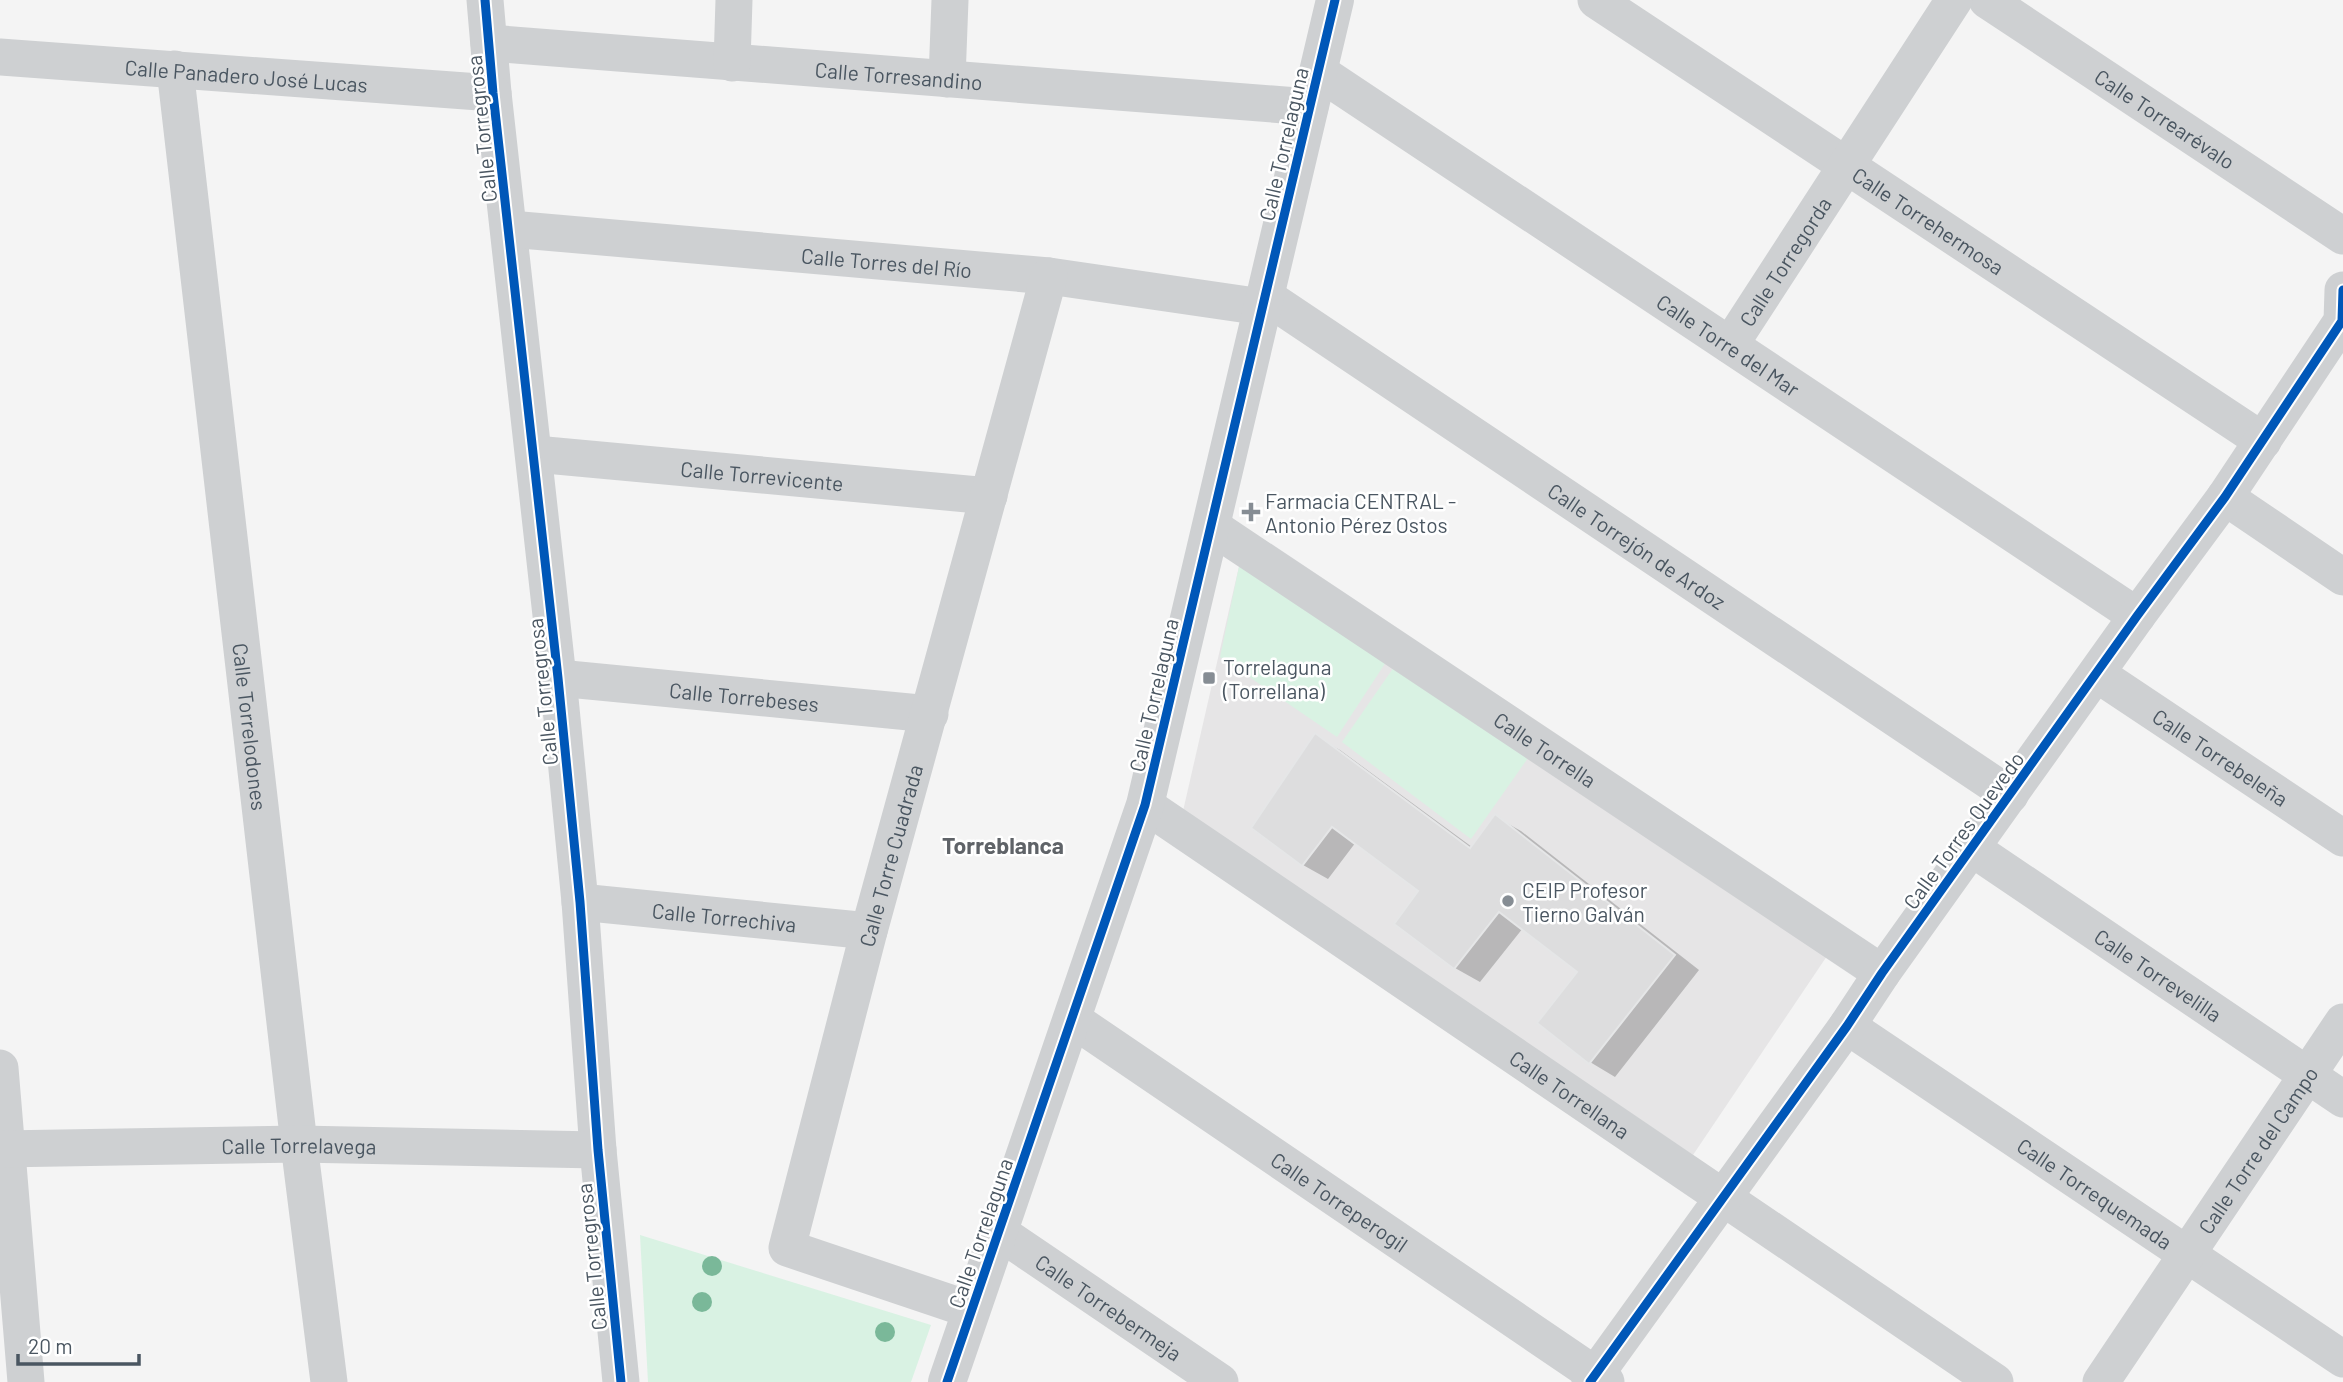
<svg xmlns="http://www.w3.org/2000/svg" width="2343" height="1382" font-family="Barlow,sans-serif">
<rect width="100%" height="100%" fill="#f4f4f4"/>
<path fill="#e6e5e6" d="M1240,562L1827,956L1693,1155L1183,811Z"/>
<path fill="#d9f2e3" d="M1240,562L1386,662L1337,737L1220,657Z
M1394,667L1528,758L1471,839L1342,742Z
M640,1235L931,1325L911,1382H648Z"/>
<path fill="#0003" d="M1315,736L1340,750L1472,847L1496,817L1521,831L1699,970L1615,1077L1590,1062L1580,972L1523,928L1480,982L1455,968L1420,890L1356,842L1328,879L1303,865L1253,827Z"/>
<path fill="#ddddde" stroke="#e5e6e7" stroke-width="2" d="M1315,733L1470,848L1495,814L1675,955L1589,1064L1537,1023L1577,972L1499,912L1454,969L1394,924L1418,891L1332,827L1302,866L1251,828Z"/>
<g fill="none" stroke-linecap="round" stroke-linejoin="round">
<g stroke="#ced0d2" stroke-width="37">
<path d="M485,0L493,93L558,678L580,902L598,1150L621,1382"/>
<path id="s1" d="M1596,0L2263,441"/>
<path id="s2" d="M1987,0L2343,236"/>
<path id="s3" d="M489,43L1310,107"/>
<path id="s4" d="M0,57L493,93"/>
<path d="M732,63L734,0"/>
<path id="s5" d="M175,69L299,1144L329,1382"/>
<path id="s6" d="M1319,72L2137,616"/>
<path d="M947,79L950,0"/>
<path id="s7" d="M510,229L1049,276L1262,307"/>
<path id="s8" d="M1265,296L2010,795"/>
<path id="s9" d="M1730,345L1954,0"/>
<path id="s10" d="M535,454L989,496"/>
<path d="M2225,497L2343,577"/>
<path id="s11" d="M1211,526L1882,973"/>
<path id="s12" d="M2097,674L2343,838"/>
<path id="s13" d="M558,678L930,714"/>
<path id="s14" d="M1145,805L1995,1382"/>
<path id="s15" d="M1973,849L2343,1099"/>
<path id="s16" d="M580,902L869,931"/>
<path id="s17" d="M1072,1019L1606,1382"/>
<path id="s18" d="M1847,1026L2343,1359"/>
<path d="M0,1068L26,1382"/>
<path id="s19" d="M0,1149L299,1144L598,1150"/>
<path id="s20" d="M999,1232L1220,1382"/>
<path id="s21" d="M971,1310L787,1248L869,931L1049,276"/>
<path d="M1590,1382L1847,1026L1882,973L2137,616L2225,497L2342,321L2343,290"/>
<path id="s22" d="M2101,1382L2343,1022"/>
</g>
<path stroke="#ced0d2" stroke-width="38" d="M947,1382L1145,805L1335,0"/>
<defs>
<path id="cycleway" d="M485,0L493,93L558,678L580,902L598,1150L621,1382
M947,1382L1145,805L1335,0
M1590,1382L1847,1026L1882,973L2137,616L2225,497L2342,321L2343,290"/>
</defs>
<use href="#cycleway" stroke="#fff" stroke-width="13"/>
<use href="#cycleway" stroke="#0057b8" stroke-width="9"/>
</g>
<g fill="#7ab899">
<circle cx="712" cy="1266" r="10"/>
<circle cx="702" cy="1302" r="10"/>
<circle cx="885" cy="1332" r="10"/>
</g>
<g fill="#868d94" stroke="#fff" stroke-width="2.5">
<path d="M1247.5 501.5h7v7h7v7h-7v7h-7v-7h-7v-7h7z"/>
<rect x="1202" y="671" width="14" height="14" rx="3.5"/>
<circle cx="1508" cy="901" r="7"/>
</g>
<g text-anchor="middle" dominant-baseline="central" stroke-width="5" stroke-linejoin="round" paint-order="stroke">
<g font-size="21" fill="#4a5661" stroke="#fff">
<text stroke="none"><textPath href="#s4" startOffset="247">Calle Panadero José Lucas</textPath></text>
<text stroke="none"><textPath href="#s3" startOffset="411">Calle Torresandino</textPath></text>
<text stroke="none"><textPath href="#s2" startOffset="214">Calle Torrearévalo</textPath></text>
<text transform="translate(481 129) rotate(-96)">Calle Torregrosa</text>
<text transform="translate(1283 144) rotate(-77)">Calle Torrelaguna</text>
<text stroke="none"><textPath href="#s1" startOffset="399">Calle Torrehermosa</textPath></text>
<text stroke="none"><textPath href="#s9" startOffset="100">Calle Torregorda</textPath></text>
<text stroke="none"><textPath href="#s7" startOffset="378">Calle Torres del Río</textPath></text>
<text stroke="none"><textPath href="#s6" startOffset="492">Calle Torre del Mar</textPath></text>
<text stroke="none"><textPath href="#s10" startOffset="228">Calle Torrevicente</textPath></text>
<text stroke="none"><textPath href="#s8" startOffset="448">Calle Torrejón de Ardoz</textPath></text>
<text transform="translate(542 692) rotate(-96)">Calle Torregrosa</text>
<text transform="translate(1153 695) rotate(-77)">Calle Torrelaguna</text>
<text stroke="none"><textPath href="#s13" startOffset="187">Calle Torrebeses</textPath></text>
<text stroke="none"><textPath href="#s5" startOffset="662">Calle Torrelodones</textPath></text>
<text stroke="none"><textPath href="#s11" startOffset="402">Calle Torrella</textPath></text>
<text stroke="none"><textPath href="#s12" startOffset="149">Calle Torrebeleña</textPath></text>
<text transform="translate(1963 830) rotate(-54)">Calle Torres Quevedo</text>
<text stroke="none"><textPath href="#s21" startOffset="600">Calle Torre Cuadrada</textPath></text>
<text stroke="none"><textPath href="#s16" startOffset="145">Calle Torrechiva</textPath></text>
<text stroke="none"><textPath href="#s15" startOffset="224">Calle Torrevelilla</textPath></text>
<text stroke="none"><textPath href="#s14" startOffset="514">Calle Torrellana</textPath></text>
<text stroke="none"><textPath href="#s19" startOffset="299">Calle Torrelavega</textPath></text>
<text stroke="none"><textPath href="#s22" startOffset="280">Calle Torre del Campo</textPath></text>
<text stroke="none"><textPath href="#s18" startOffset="299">Calle Torrequemada</textPath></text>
<text stroke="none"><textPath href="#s17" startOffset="324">Calle Torreperogil</textPath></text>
<text transform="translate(980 1233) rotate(-71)">Calle Torrelaguna</text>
<text transform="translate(591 1257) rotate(-96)">Calle Torregrosa</text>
<text stroke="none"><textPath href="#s20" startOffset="133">Calle Torrebermeja</textPath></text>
</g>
<g font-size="21" fill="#4a5661" stroke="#fff" text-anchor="start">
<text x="1265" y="500">Farmacia CENTRAL -<tspan x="1265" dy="24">Antonio Pérez Ostos</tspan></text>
<text x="1223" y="666">Torrelaguna<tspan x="1223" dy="24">(Torrellana)</tspan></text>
<text x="1522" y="889">CEIP Profesor<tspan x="1522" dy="24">Tierno Galván</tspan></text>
</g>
<g font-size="23" font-weight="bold" fill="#5f6368" stroke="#fff">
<text x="1003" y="845">Torreblanca</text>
</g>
</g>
<path d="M18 1354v10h121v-10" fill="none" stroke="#4a5661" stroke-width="3.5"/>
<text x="28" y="1354" font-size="21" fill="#4a5661" stroke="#ffffff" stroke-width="5" paint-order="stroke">20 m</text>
</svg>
